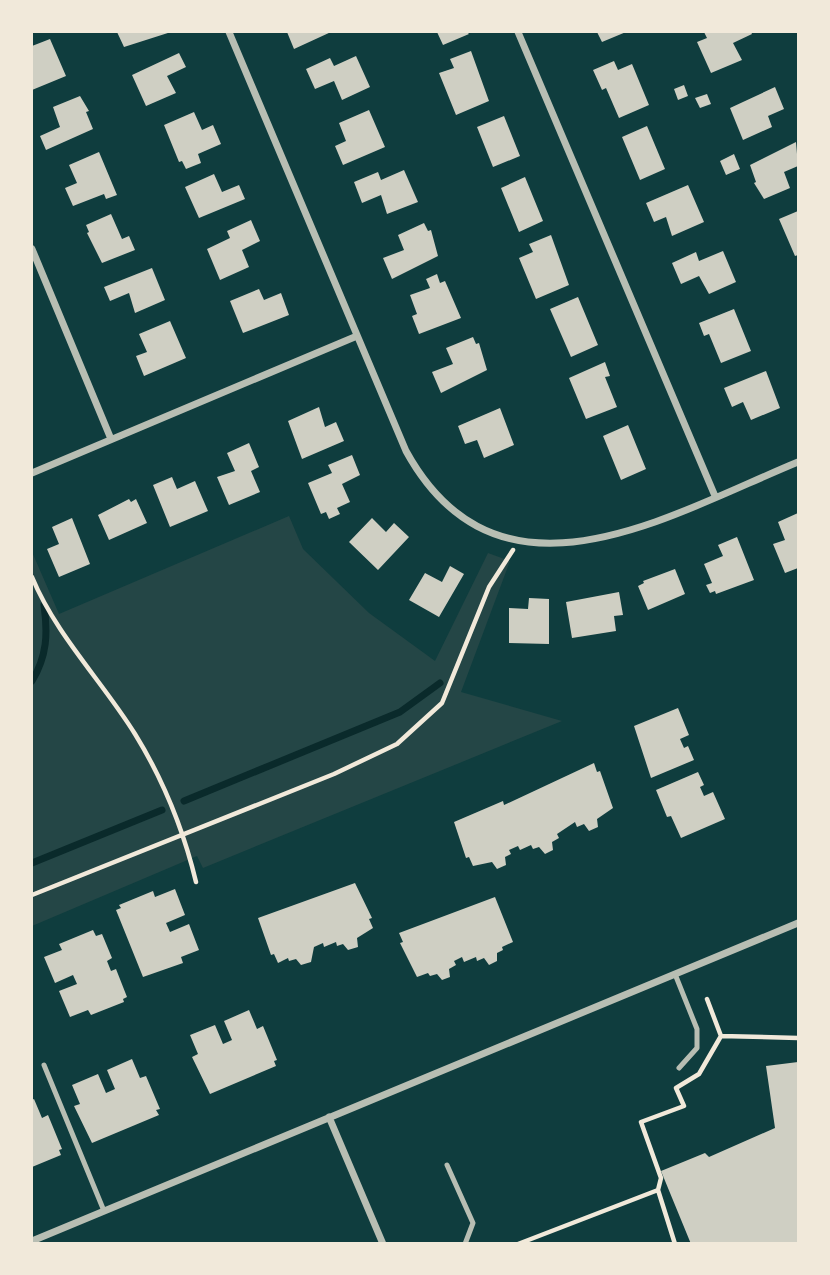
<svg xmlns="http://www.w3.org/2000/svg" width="830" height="1275" font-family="'Sofia Sans Condensed',sans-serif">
<rect width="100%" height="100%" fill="#0f3d3e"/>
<path fill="#244646" d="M289,516L303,549L369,613L435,661L488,553L510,561L461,692L562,721L203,868L197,856L32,926V552L59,614Z"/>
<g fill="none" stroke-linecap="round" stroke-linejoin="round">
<path stroke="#0a2a2b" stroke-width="7" d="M32,681C47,656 48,634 44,605
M184,801L400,712L440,683
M32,863L162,810"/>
</g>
<path fill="#cfcfc3" d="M117,32H171L124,47Z
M287,32H331L294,49Z
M437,32H467L469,34L443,45Z
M597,32H626L602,42Z
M704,32H751L752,34L733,43L742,60L711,73L697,42L707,38Z
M50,39L66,76L32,90V46Z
M471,51L489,101L456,115L439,73L454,68L450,59Z
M179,53L186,67L167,76L176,93L146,106L132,75Z
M356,56L370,87L342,100L334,81L315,89L306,69L330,58L334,66Z
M614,61L618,70L632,64L649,105L619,118L606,88L602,90L593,70Z
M684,85L688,96L678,100L674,89Z
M775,87L784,109L768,116L772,127L743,140L730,108Z
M707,94L711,104L700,108L695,98Z
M80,96L89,111L86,112L93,129L46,150L40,136L60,127L53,107Z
M369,110L385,147L343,165L335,146L346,141L339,123Z
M194,112L202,130L213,125L221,144L198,154L201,163L186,169L182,161L179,162L164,125Z
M504,116L520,156L493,167L477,127Z
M647,126L665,169L640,180L622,137Z
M796,142L798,166L784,172L790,188L764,199L754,183L756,182L750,165Z
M99,152L117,195L106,199L104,194L73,206L65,188L77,183L69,165Z
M734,154L740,169L726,175L720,161Z
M404,170L418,202L387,214L381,195L362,203L354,182L378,172L381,180Z
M214,174L222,192L239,185L245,199L199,218L185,187Z
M525,177L543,221L519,232L501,188Z
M688,185L704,222L672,236L666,217L654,222L646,203Z
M798,211V255L795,256L779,219Z
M111,214L122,239L129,236L135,250L102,263L87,233L89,232L86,225Z
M251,220L260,241L242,250L249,267L220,280L207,249L230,238L227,231Z
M424,223L428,231L431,230L438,256L392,279L383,258L404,250L398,235Z
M551,235L569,285L536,299L519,258L533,252L529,244Z
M723,251L736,282L709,294L699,276L681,284L672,263L696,252L699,261Z
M152,268L165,300L135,313L129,293L110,301L104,287Z
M437,274L440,283L445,281L461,318L419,334L412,316L417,314L410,295L430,288L426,279Z
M259,289L264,300L281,293L289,315L243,333L230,301Z
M578,297L598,345L571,357L550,309Z
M734,309L751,351L721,363L709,334L704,336L699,323Z
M170,321L186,358L144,376L136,356L147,352L139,334Z
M473,337L476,344L479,343L487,370L441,393L432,372L453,364L446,348Z
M605,362L610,376L605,377L617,407L586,419L569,378Z
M766,371L780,408L751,420L743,402L732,407L724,388Z
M319,407L325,427L336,422L344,441L302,459L288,421Z
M500,408L514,445L484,458L477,440L465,444L458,426Z
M628,425L646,469L621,480L603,436Z
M249,443L259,467L251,471L260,492L229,505L217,477L235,471L227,453Z
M352,455L360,475L342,484L350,502L337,508L340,514L329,519L326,512L321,514L308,483L332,473L328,465Z
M172,477L177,489L195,481L208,511L170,527L153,485Z
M129,499L131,502L136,499L147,523L109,540L98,515Z
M798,513V568L785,573L773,544L785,540L778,522Z
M72,518L90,564L59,577L47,549L59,544L52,527Z
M372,518L386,532L394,523L409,537L378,570L349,542Z
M737,537L754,580L716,594L715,591L710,593L706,585L712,583L704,564L723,556L718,545Z
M450,566L464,574L439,617L409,600L425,573L442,582Z
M675,569L685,594L648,610L638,586L644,583L643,581Z
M619,592L623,615L614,616L616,631L572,638L566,602Z
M529,598L549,599V644L509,643V608L528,609Z
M678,708L689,735L680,739L684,748L688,746L694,760L651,778L634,726Z
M594,763L597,772L600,771L613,808L597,819L598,827L589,831L584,824L577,827L575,822L557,834L559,838L552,842L553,850L545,854L539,847L533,849L531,845L520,850L518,846L509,850L511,854L505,857L506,865L497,869L492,862L473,866L469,857L466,858L454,822L503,801L504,805Z
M698,772L704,785L700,787L704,796L713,792L725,819L681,838L671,816L667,817L656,790Z
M355,883L372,918L369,919L373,928L357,938L358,947L348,950L343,944L337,946L336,942L324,947L323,943L314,947L311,962L301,965L296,959L289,961L288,958L278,963L274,954L271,955L258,918Z
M175,889L185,915L166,923L170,932L189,924L199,950L181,957L183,963L143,977L116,910L121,908L119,905L153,891L155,897Z
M495,897L513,942L502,947L503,950L497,953V961L489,965L484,958L477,961L476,957L464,962L462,957L454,961L456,965L449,969L450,977L442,980L437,974L430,976L428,973L417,977L400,943L403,942L399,933Z
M93,930L96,936L102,934L112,958L107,961L111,971L116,969L127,997L123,999L124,1002L91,1015L88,1010L70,1017L59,991L77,984L73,975L55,983L44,957L62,950L59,944Z
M249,1010L257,1029L263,1026L277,1060L274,1061L276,1066L210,1094L192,1057L198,1054L190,1035L215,1025L223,1044L232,1040L224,1021Z
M132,1059L140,1078L146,1076L160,1109L156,1110L159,1115L92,1143L74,1106L80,1104L72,1085L98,1074L106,1093L115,1089L107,1070Z
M798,1062V1244H691L661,1171L705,1153L709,1157L775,1128L766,1066Z
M34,1099L42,1118L48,1115L62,1149L59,1150L61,1155L32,1167V1100Z"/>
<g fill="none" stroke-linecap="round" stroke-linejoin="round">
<path stroke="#f1e9da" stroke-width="4.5" d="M32,577C56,635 102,681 135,734C164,781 183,828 196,882
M32,895L334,774L397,744L442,703L489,587L513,550
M721,1036L798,1038
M658,1190L661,1178L641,1122L684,1106L676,1088L699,1074L721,1036L707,999
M518,1244L658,1190L675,1244"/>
<path stroke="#b8beb3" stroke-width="5" d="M675,974L697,1029V1048L679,1068
M44,1065L104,1211
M447,1165L473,1223L465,1244"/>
<path stroke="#b8beb3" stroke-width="7" d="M229,32L406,451C499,620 669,515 798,462
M518,32L715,496
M32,249L111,439
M32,473L357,336
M329,1117L383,1244
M32,1241L798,923"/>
</g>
<rect width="830" height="1275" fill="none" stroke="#f1e9da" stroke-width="66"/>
</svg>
